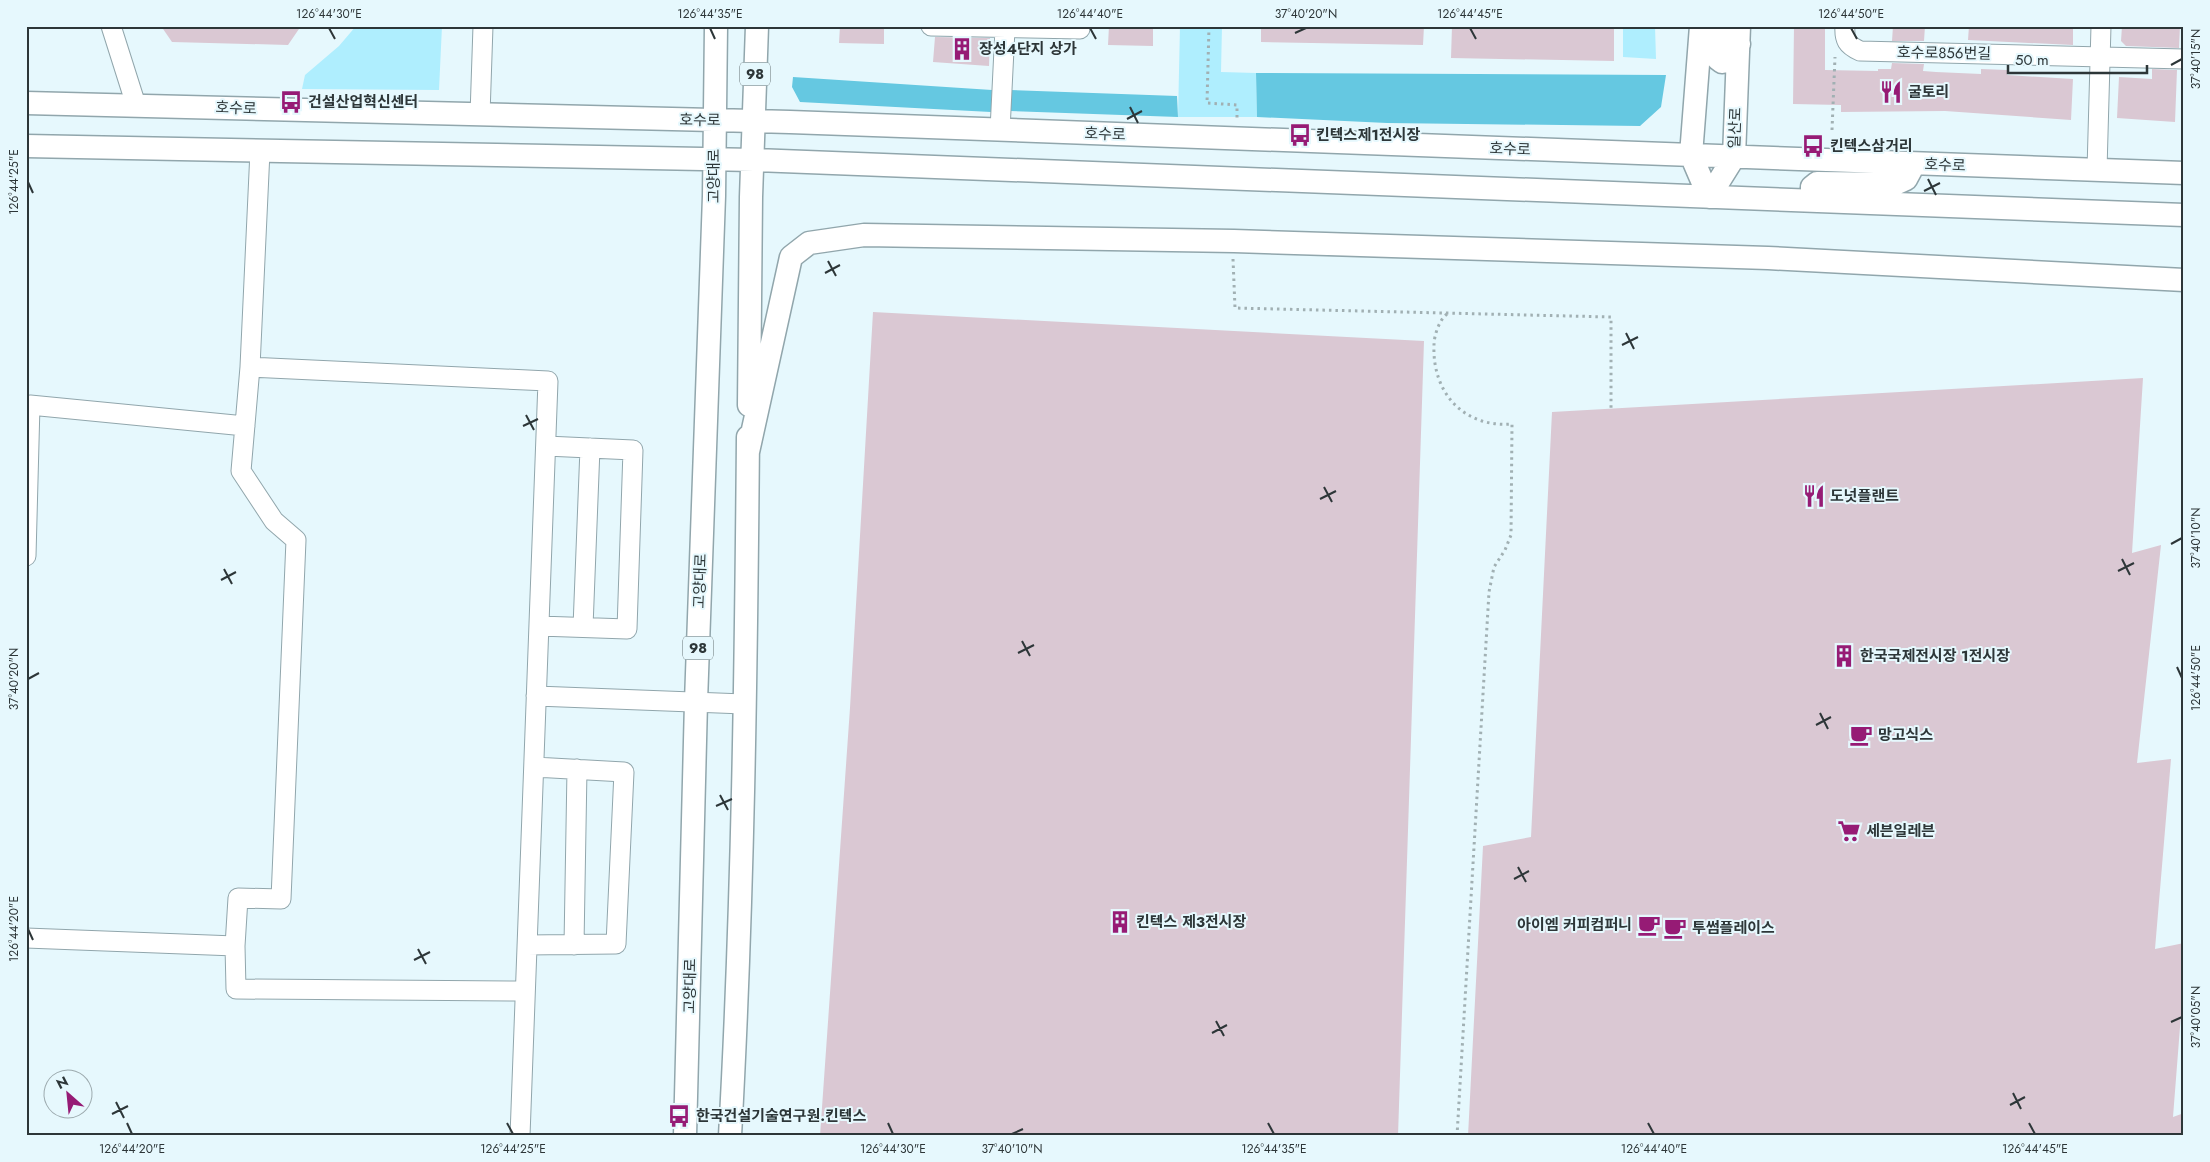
<svg xmlns="http://www.w3.org/2000/svg" width="2210" height="1162" font-family="Jost,'Noto Sans KR',sans-serif">
<rect width="100%" height="100%" fill="#e6f8fd"/>
<path fill="#afeefe" d="M356,26H442L439,90L302,89L305,75L339,46Z
M1180,26H1222L1221,72L1256,73L1257,117H1178Z
M1623,26H1655L1656,59L1623,57Z"/>
<path fill="#65c8e1" d="M1256,73L1666,75L1661,107L1640,126L1387,123L1257,117Z
M793,77L992,90L991,112L800,102L792,87Z
M1010,90L1177,96L1178,117L1010,111Z"/>
<path fill="#dac8d3" d="M161,26H301L288,45L172,42Z
M840,26H884V44L839,43Z
M1109,26H1153V46L1108,45Z
M1261,26H1424L1423,45L1261,42Z
M1452,26H1614V61L1451,58Z
M1794,26H1825V70L1878,71V69H1891L1892,63L1924,64L1923,71L1936,72L1981,74V69L2007,70V75L2073,79L2071,120L1945,111L1841,112V105L1793,104Z
M1893,26H1925L1924,41H1892Z
M1969,26H2073V45L1968,40Z
M2122,26H2180L2179,48L2126,46L2121,41Z
M935,37L990,38L989,66L933,62Z
M2152,69L2177,70L2175,122L2117,118L2119,77L2152,79Z
M873,312L1424,341L1398,1136H820L850,708Z
M2143,378L2132,553L2161,545L2137,763L2171,759L2155,949L2184,943V976L2173,1117L2184,1113V1136H1468L1483,846L1531,837L1552,412Z"/>
<g fill="none" stroke-linecap="round" stroke-linejoin="round">
<defs>
<path id="minor" d="M111,26L136,105
M931,26L1080,29V26
M1845,26C1844,40 1847,45 1860,51L2184,59
M480,115L483,26
M1000,130L1005,29
M260,151L250,367L548,381L520,1136
M2097,170L2101,26
M26,556L30,405L245,426
M539,626L627,629L633,450L546,446
M583,627L590,448
M536,696L744,704
M26,938L235,946L238,898L281,899L296,540L274,521L241,471L250,367
M527,945L616,944L624,772L534,767
M574,945L577,769
M235,946L236,989L525,991"/>
<path id="major" d="M1701,26L1691,155L1709,197
M1719,26L1718,59L1722,62L1728,61L1739,44
M26,103L790,122L2184,173
M26,146L754,160L2184,215
M1709,197L1734,157L1739,26
M1823,201L1812,192V187L1817,183L1895,184L1906,179L1914,164
M749,405L751,197L757,26
M748,452L791,257L809,243L864,235L1234,241L1768,258L2184,280
M685,1136L696,702L714,196L716,26
M730,1136C743,903 746,670 748,437"/>
</defs>
<use href="#minor" stroke="#91a6ac" stroke-width="21"/>
<use href="#major" stroke="#91a6ac" stroke-width="25"/>
<path stroke="#a1b0b3" stroke-width="3" stroke-dasharray="2.5 4" stroke-linecap="butt" d="M1209,26L1207,103L1237,105V120
M1832,130L1835,57
M1233,259L1235,308L1611,317V408
M1447,314C1439,320 1434,336 1434,345C1432,393 1464,428 1512,424L1511,535L1505,550L1494,567L1489,592L1457,1136"/>
<use href="#minor" stroke="#fff" stroke-width="19"/>
<use href="#major" stroke="#fff" stroke-width="22"/>
</g>
<path fill="none" stroke="#2d3638" stroke-width="2" d="M329,28L335,39M710,28L715,39M1090,28L1096,39M1470,28L1476,39M1851,28L1857,39M1295,33L1306,28M2171,65L2182,59M1130,107L1138,123M1127,119L1142,111M1928,179L1936,195M28,182L33,193M1924,191L1940,183M828,261L836,276M825,273L840,265M1626,333L1634,349M1622,345L1638,337M526,415L534,430M523,426L538,419M1324,487L1332,502M1320,499L1336,491M2171,544L2182,538M2122,559L2130,575M224,569L232,584M2118,571L2134,563M221,580L236,572M1022,641L1030,656M1018,653L1034,645M2177,667L2182,678M28,679L39,673M1820,713L1828,729M1816,725L1831,717M720,795L728,810M716,806L732,799M1518,867L1526,882M1514,879L1529,871M28,929L33,940M418,949L426,964M414,960L430,952M1216,1021L1224,1036M2171,1022L2182,1017M1212,1033L1227,1025M2013,1093L2021,1109M116,1102L124,1118M2010,1105L2025,1097M112,1114L128,1106M127,1123L132,1134M507,1123L513,1134M888,1123L893,1134M1268,1123L1274,1134M1648,1123L1654,1134M2029,1123L2035,1134M1012,1134L1023,1129"/>
<defs>
<symbol id="building-bare" viewBox="-9 -9 18 18"><path d="M-4-6H4V6H1V3H-1V6H-4ZM-2.5-4.3h1.7v1.8h-1.7ZM.8-4.3h1.7v1.8H.8ZM-2.5-1h1.7V.8h-1.7ZM.8-1h1.7V.8H.8Z" fill="#961b75" stroke="#e6f8fd" stroke-width="2.5" paint-order="stroke"/></symbol>
<symbol id="restaurant-bare" viewBox="-9 -9 18 18"><path d="M-5-6h1v4h1v-4h1v4h1v-4h1v5L-1.5 .5V6h-2V.5L-5-1ZM5-6V6H3V1.5H1.5Q1.5-4 5-6Z" fill="#961b75" stroke="#e6f8fd" stroke-width="2.5" paint-order="stroke"/></symbol>
<symbol id="bus-bare" viewBox="-9 -9 18 18"><path d="M-5-6H5V4H4V6H2V4H-2V6H-4V4H-5ZM-3.5-4V0h7V-4ZM-3.5 1.2v1.5H-2V1.2ZM2 1.2v1.5H3.5V1.2Z" fill="#961b75" stroke="#e6f8fd" stroke-width="2.5" paint-order="stroke"/></symbol>
<symbol id="cafe-bare" viewBox="-9 -9 18 18"><path d="M-5.5-4.5H6V0H3Q3 3.5 0 3.5H-2.5Q-5.5 3.5-5.5 0ZM3-3.2v2h1.7v-2ZM-6 4.5H4V6H-6Z" fill="#961b75" stroke="#e6f8fd" stroke-width="2.5" paint-order="stroke"/></symbol>
<symbol id="supermarket-bare" viewBox="-9 -9 18 18"><path d="M-6-5.5h2.5l.6 2H6L4.5 2H-2.5L-4.4-4H-6ZM-1.5 3.2a1.3 1.3 0 1 0 .1 0ZM3 3.2a1.3 1.3 0 1 0 .1 0Z" fill="#961b75" stroke="#e6f8fd" stroke-width="2.5" paint-order="stroke"/></symbol>
</defs>
<g fill-rule="evenodd">
<use href="#building-bare" x="946" y="33" width="32" height="32"/>
<use href="#restaurant-bare" x="1875" y="76" width="32" height="32"/>
<use href="#bus-bare" x="275" y="86" width="32" height="32"/>
<use href="#bus-bare" x="1284" y="119" width="32" height="32"/>
<use href="#bus-bare" x="1797" y="130" width="32" height="32"/>
<use href="#restaurant-bare" x="1798" y="480" width="32" height="32"/>
<use href="#building-bare" x="1828" y="640" width="32" height="32"/>
<use href="#cafe-bare" x="1845" y="719" width="32" height="32"/>
<use href="#supermarket-bare" x="1833" y="815" width="32" height="32"/>
<use href="#building-bare" x="1104" y="906" width="32" height="32"/>
<use href="#cafe-bare" x="1633" y="909" width="32" height="32"/>
<use href="#cafe-bare" x="1659" y="912" width="32" height="32"/>
<use href="#bus-bare" x="663" y="1100" width="32" height="32"/>
</g>
<g text-anchor="middle" dominant-baseline="central" stroke-width="4" stroke-linejoin="round" paint-order="stroke">
<g fill="#e6f8fd" stroke="#647073" stroke-width="1">
<rect x="740" y="62.5" width="30" height="23" rx="4"/>
<rect x="683" y="636.5" width="30" height="23" rx="4"/>
</g>
<g font-size="14" font-weight="bold" fill="#2d3638">
<text x="755" y="74">98</text>
<text x="698" y="648">98</text>
</g>
<g font-size="15" font-weight="bold" fill="#2d3638" stroke="#e6f8fd" text-anchor="start">
<text x="979" y="49">장성4단지 상가</text>
<text x="1908" y="92">굴토리</text>
<text x="308" y="102">건설산업혁신센터</text>
<text x="1316" y="135">킨텍스제1전시장</text>
<text x="1830" y="146">킨텍스삼거리</text>
<text x="1830" y="496">도넛플랜트</text>
<text x="1860" y="656">한국국제전시장 1전시장</text>
<text x="1878" y="735">망고식스</text>
<text x="1866" y="831">세븐일레븐</text>
<text x="1136" y="922">킨텍스 제3전시장</text>
<text x="1632" y="925" text-anchor="end">아이엠 커피컴퍼니</text>
<text x="1692" y="928">투썸플레이스</text>
<text x="696" y="1116">한국건설기술연구원.킨텍스</text>
</g>
<g font-size="15" fill="#2d3638" stroke="#e6f8fd">
<text transform="translate(1944 53) rotate(1)">호수로856번길</text>
<text transform="translate(236 108) rotate(2)">호수로</text>
<text transform="translate(700 120) rotate(1)">호수로</text>
<text transform="translate(1735 128) rotate(-88)">일산로</text>
<text transform="translate(1105 134) rotate(2)">호수로</text>
<text transform="translate(1510 149) rotate(2)">호수로</text>
<text transform="translate(1945 165) rotate(2)">호수로</text>
<text transform="translate(714 176) rotate(-90)">고양대로</text>
<text transform="translate(700 581) rotate(-88)">고양대로</text>
<text transform="translate(690 986) rotate(-89)">고양대로</text>
</g>
</g>
<rect width="2210" height="1162" fill="none" stroke="#e6f8fd" stroke-width="55"/>
<g transform="translate(68 1094) rotate(333)"><circle r="24" fill="#e6f8fd" stroke="#9caaae"/>
<path d="M0-4L9 19L0 12L-9 19Z" fill="#961b75"/>
<text y="-8" font-size="14" font-weight="bold" text-anchor="middle" fill="#2d3638">N</text>
</g>
<path d="M2008 65v8h139v-8" fill="none" stroke="#2d3638" stroke-width="2.5"/>
<text x="2015" y="65" font-size="15" fill="#2d3638" stroke="#e6f8fd" stroke-width="4" paint-order="stroke">50 m</text>
<rect x="28" y="28" width="2154" height="1106" fill="none" stroke="#2d3638" stroke-width="2"/>
<g font-size="12" text-anchor="middle" fill="#2d3638">
<text x="329" y="18">126°44'30"E</text>
<text x="710" y="18">126°44'35"E</text>
<text x="1090" y="18">126°44'40"E</text>
<text x="1306" y="18">37°40'20"N</text>
<text x="1470" y="18">126°44'45"E</text>
<text x="1851" y="18">126°44'50"E</text>
<text transform="translate(2196 59) rotate(-90)" y="4">37°40'15"N</text>
<text transform="translate(14 182) rotate(-90)" y="4">126°44'25"E</text>
<text transform="translate(2196 538) rotate(-90)" y="4">37°40'10"N</text>
<text transform="translate(2196 678) rotate(-90)" y="4">126°44'50"E</text>
<text transform="translate(14 679) rotate(-90)" y="4">37°40'20"N</text>
<text transform="translate(14 929) rotate(-90)" y="4">126°44'20"E</text>
<text transform="translate(2196 1017) rotate(-90)" y="4">37°40'05"N</text>
<text x="132" y="1153">126°44'20"E</text>
<text x="513" y="1153">126°44'25"E</text>
<text x="893" y="1153">126°44'30"E</text>
<text x="1012" y="1153">37°40'10"N</text>
<text x="1274" y="1153">126°44'35"E</text>
<text x="1654" y="1153">126°44'40"E</text>
<text x="2035" y="1153">126°44'45"E</text>
</g>
</svg>
